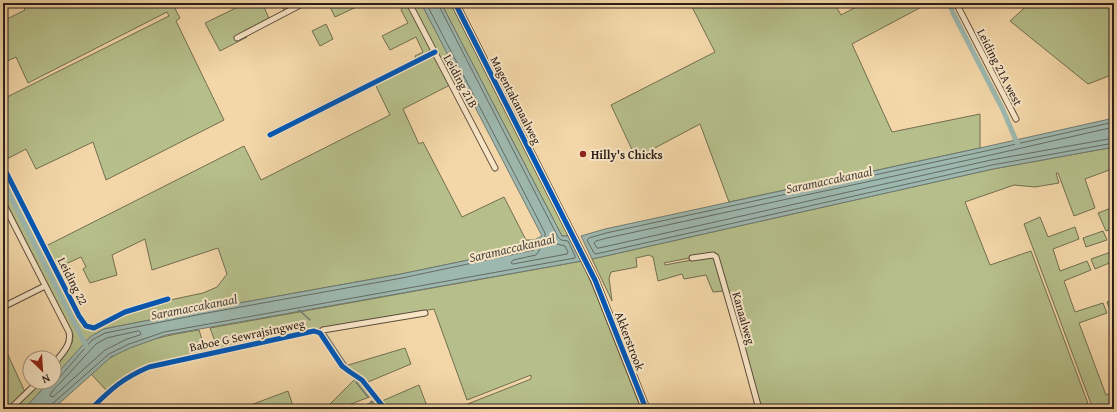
<svg xmlns="http://www.w3.org/2000/svg" width="1117" height="412" font-family="'Gentium Book Plus',serif">
<rect width="100%" height="100%" fill="#f3d7a8"/>
<filter id="stains"><feTurbulence type="fractalNoise" baseFrequency=".005" numOctaves="4"/><feColorMatrix values="0 0 0 0 .2 0 0 0 0 .09 0 0 0 0 .02 0 0 0 .5 -.17"/></filter>
<radialGradient id="worn" r=".72"><stop offset=".6" stop-color="#630" stop-opacity="0"/><stop offset="1" stop-color="#630" stop-opacity=".3"/></radialGradient>
<path fill="#b6bf8b" stroke="#726e52" d="M22,3H172L180,18L176,21L224,120L106,180L93,142L36,169L26,149L3,161V99L169,16L167,12L28,83L16,57L3,63V21L25,10Z
M246,3H262L269,18L244,31L247,37L220,51L205,23Z
M280,3H299L284,10Z
M328,3H365L335,17Z
M411,3H421L462,81L454,85Z
M441,3H451L570,236H562Z
M690,3H834L841,15L864,3H929L852,44L892,132L980,114V148L729,202L700,124L636,158L611,105L715,52Z
M1030,3H1114V74L1088,84L1010,21Z
M407,5L430,48L427,54L416,59L415,56L423,52L416,37L390,50L382,36L408,23L401,10L402,8Z
M326,24L333,39L320,46L312,31Z
M433,55L450,85L403,109L419,144L423,142L462,217L504,197L526,240H534L531,247L401,274L206,309L104,329L54,377V367L72,343L73,335L3,196V170L77,317L94,329L126,313L170,300L203,293L217,287L227,274L218,248L152,270L145,239L112,255L117,275L90,283L83,269L86,267L81,257L57,268L46,246L244,146L261,180L390,115L375,84Z
M1114,147V183L1109,170L1085,179L1095,208L1074,216L1058,173H1056L1059,183L1035,187L1014,185L965,202L990,265L1031,251L1090,409H761L753,379L722,270L715,253L664,263L665,265L713,256L724,291L713,292L706,275L684,279L682,274L658,281L653,257L649,255L636,258L637,267L611,272L609,278L612,301L592,259L993,169Z
M1114,207V228L1106,231L1098,213Z
M1040,217L1048,237L1075,227L1079,239L1053,249L1060,271L1087,261L1091,270L1064,281L1075,312L1103,303L1107,313L1079,323L1106,395L1114,392V404L1110,405L1111,409H1093L1024,224Z
M1103,231L1107,240L1086,247L1083,238Z
M1111,252L1114,261L1095,269L1091,259Z
M582,261L597,297L641,409H455L531,379V375L467,400L434,309L313,330L218,349L210,328Z
M1114,300V321L1107,302Z
M199,330L206,352C171,360 133,364 107,391L91,374C97,369 103,363 110,358C132,342 172,334 199,330Z
M3,344L25,392L6,409H3Z
M405,348L411,364L368,382L363,377L345,366Z
M356,378L361,381L372,396L338,409H314L319,406L322,408L330,404Z
M41,382H49L24,409H13Z
M419,385L428,409H388L382,401Z
M288,391L294,409H240Z
M376,400L383,409H362L361,407Z"/>
<path fill="#9db8af" stroke="#707a73" d="M421,3H441L562,236H570L582,261L166,335L130,348L111,357L53,409H24L49,382H54V377L90,337L104,329L206,309L401,274L531,247L534,240L542,236Z
M1114,118V147L993,169L592,259L581,236L605,229L980,148Z"/>
<g fill="none" stroke-linecap="round" stroke-linejoin="round">
<path stroke="#656b64" stroke-width="1" d="M1114,122L981,152L606,233L589,238L587,240L594,253L596,254L992,165L1114,143
M1114,127L982,157L607,238L596,241L594,243L597,248H599L991,160L1114,138
M551,238L557,244L565,246L568,252L567,254L513,264L511,263L513,260L536,255L539,251L541,246L547,243Z
M139,331L141,333L140,335L127,339L105,350L53,397L50,396C51,391 58,385 62,381L96,344L107,338Z
M54,379L59,378L92,340L105,333L207,313L402,278L534,250L537,243L545,238V233L426,3
M51,409L52,404L109,354L129,344L164,332L575,258V256L568,241L561,240L558,237L439,6L438,3"/>
<path stroke="#707a73" stroke-width="1.5" d="M299,310L310,320
M326,334L346,364
M356,382L368,397
M371,401L377,409"/>
<path stroke="#9db8af" stroke-width="5" d="M948,3L952,10
M953,13L1003,110L1018,145
M3,182L87,348"/>
<defs>
<path id="street" d="M409,3L495,168
M956,3L1016,119
M237,38L304,3
M270,135L435,52
M3,166L79,316L86,326L94,328L125,312L168,299
M3,203L69,332C72,345 62,353 54,364
M692,258L713,255L716,257L741,343L759,409
M3,307L45,286
M320,333L323,330L425,313
M10,409L38,382
M91,409C111,389 123,378 149,367L314,331L320,333L342,366L350,372L362,380L385,409"/>
<path id="secondary" d="M455,3L595,280L646,409"/>
</defs>
<use href="#street" stroke="#5e4c3c" stroke-width="7"/>
<use href="#secondary" stroke="#2d1e18" stroke-width="9"/>
<use href="#street" stroke="#f7e5c6" stroke-width="5"/>
<use href="#secondary" stroke="#f7e5c6" stroke-width="7"/>
<defs>
<path id="cycleway" d="M455,3L595,280L646,409
M270,135L435,52
M3,166L79,316L86,326L94,328L125,312L168,299
M91,409C111,389 123,378 149,367L314,331L320,333L342,366L350,372L362,380L385,409"/>
</defs>
<use href="#cycleway" stroke="#f7e5c6" stroke-width="8"/>
<use href="#cycleway" stroke="#0057b8" stroke-width="5"/>
</g>
<circle fill="#8f2418" stroke="#f7e5c6" stroke-width="1.5" cx="583" cy="154" r="4"/>
<g text-anchor="middle" dominant-baseline="central" stroke-width="4" stroke-linejoin="round" paint-order="stroke">
<g font-size="12" fill="#2d1e18" stroke="#f7e5c6">
<text transform="translate(1000 67) rotate(63)">Leiding 21A west</text>
<text transform="translate(461 81) rotate(62)">Leiding 21B</text>
<text transform="translate(516 100) rotate(63)">Magentakanaalweg</text>
<text transform="translate(73 281) rotate(63)">Leiding 22</text>
<text transform="translate(744 318) rotate(74)">Kanaalweg</text>
<text transform="translate(247 335) rotate(-12)">Baboe G Sewrajsingweg</text>
<text transform="translate(630 341) rotate(69)">Akkerstrook</text>
</g>
<g font-size="12" font-weight="bold" fill="#2d1e18" stroke="#f7e5c6" text-anchor="start">
<text x="591" y="154">Hilly's Chicks</text>
</g>
<g font-size="13" font-style="italic" fill="#4f4c45" stroke="#f7e5c6">
<text transform="translate(829 180) rotate(-12)">Saramaccakanaal</text>
<text transform="translate(512 248) rotate(-13)">Saramaccakanaal</text>
<text transform="translate(194 307) rotate(-11)">Saramaccakanaal</text>
</g>
</g>
<rect width="1117" height="412" fill="none" stroke="#f3d7a8" stroke-width="16"/>
<rect x="4" y="4" width="1109" height="404" fill="none" stroke="#2d1e18" stroke-width="2"/>
<rect x="8" y="8" width="1101" height="396" fill="none" stroke="#2d1e18"/>
<g transform="translate(42 370) rotate(155)"><circle r="19" fill="#f7e5c6" stroke="#a69580"/>
<path d="M0-3L7 15L0 10L-7 15Z" fill="#8f2418"/>
<text y="-6" font-size="11" font-weight="bold" text-anchor="middle" fill="#2d1e18">N</text>
</g>
<rect width="100%" height="100%" filter="url(#stains)"/>
<rect width="100%" height="100%" fill="url(#worn)"/>
</svg>
